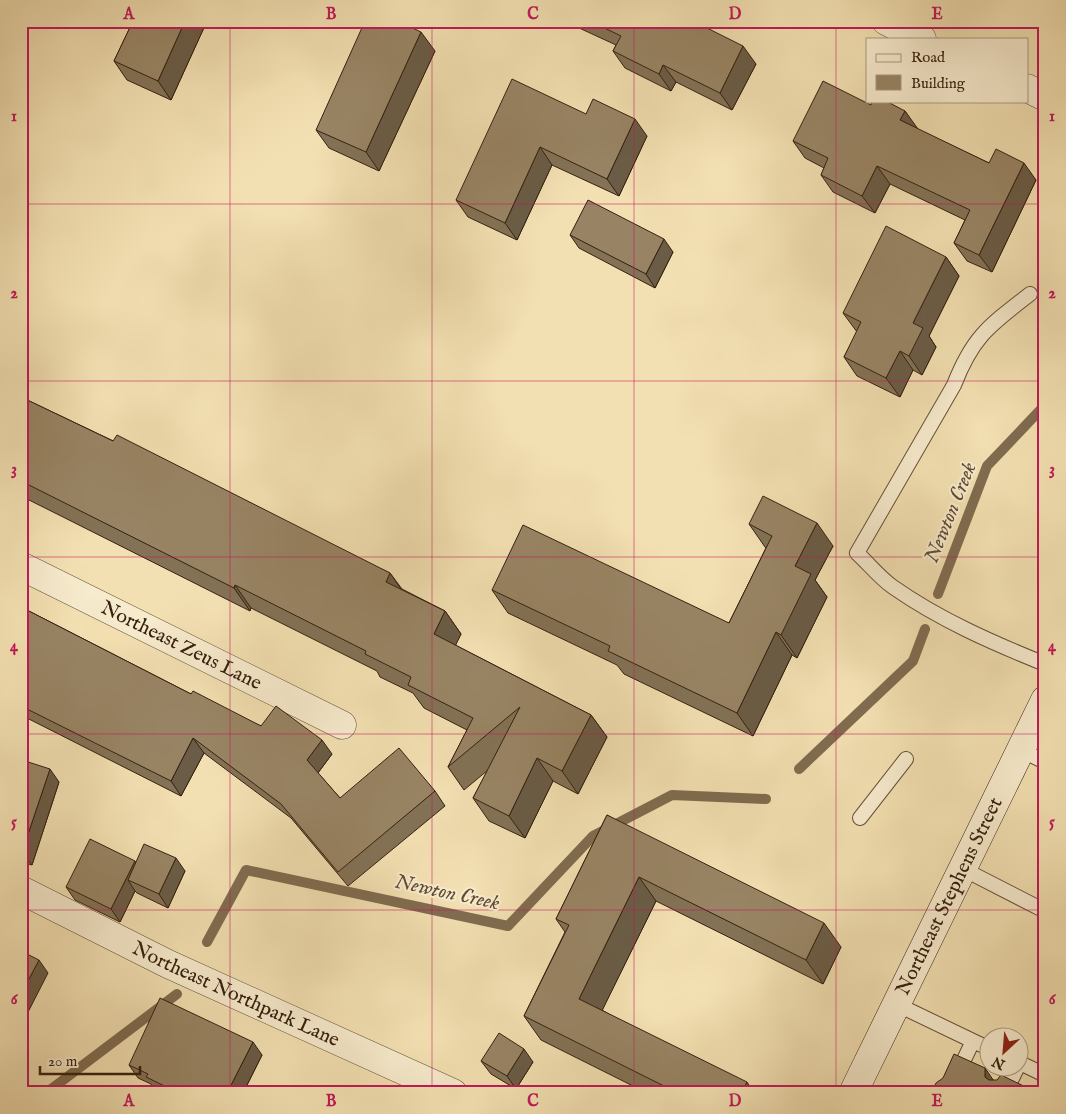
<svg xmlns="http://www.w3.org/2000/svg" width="1066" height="1114" font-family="'IM FELL English',serif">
<rect width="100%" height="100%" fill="#f3e0b2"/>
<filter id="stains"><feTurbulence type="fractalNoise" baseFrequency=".004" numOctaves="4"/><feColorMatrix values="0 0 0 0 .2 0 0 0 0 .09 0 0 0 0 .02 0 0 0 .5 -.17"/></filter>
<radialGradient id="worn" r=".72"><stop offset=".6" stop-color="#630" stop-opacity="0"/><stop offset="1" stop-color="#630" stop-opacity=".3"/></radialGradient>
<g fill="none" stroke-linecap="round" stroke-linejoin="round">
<path stroke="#806c50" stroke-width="10" d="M938,594L987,466L1045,405
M799,769L913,661L925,629
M207,942L246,870L508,926L593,836L672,795L766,799
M46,1093L177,994"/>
<defs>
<path id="lane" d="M1030,294C990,325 973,336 954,385L857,553C869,564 880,578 893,587C940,620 993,643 1045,664
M1021,750L1045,762
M860,818L906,759
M963,869L1045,911
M896,1004L973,1041L948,1093
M973,1041L988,1048
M1018,1062L1045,1075
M1006,1091L1018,1066"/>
<g id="street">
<path d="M886,21L922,39"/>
<path d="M1027,88L1045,97"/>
<path id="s1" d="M21,566L342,725"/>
<path id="s2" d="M21,890L168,964L453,1093"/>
</g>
<g id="secondary">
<path id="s3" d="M853,1093L1045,700"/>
</g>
</defs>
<use href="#lane" stroke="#645038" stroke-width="16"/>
<use href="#street" stroke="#645038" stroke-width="29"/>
<use href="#secondary" stroke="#35200f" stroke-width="29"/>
<use href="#lane" stroke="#f7ebcd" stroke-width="14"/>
<use href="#street" stroke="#f7ebcd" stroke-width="28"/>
<use href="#secondary" stroke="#f7ebcd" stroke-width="28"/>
</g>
<path fill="#837256" stroke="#35200f" d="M133,21H207L171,100L127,80L114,61Z
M564,21H693L756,64L732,110L676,82L671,91L625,68L613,51L616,45Z
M435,51L379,171L329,148L316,130Z
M871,105L905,111L917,129L989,163L1036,180L992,272L967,261L954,243L965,220L890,184L875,213L833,192L821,175L824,168L805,158L793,141Z
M586,114L647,136L619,196L552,165L517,240L468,217L456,200Z
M570,235L673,252L655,288L579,248Z
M946,257L959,276L929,336L936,347L922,375L913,370L900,397L857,376L844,357L857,332L843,313Z
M21,397L390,573L402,589L445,611L461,634L455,645L591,715L607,737L578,794L553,781L525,838L489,821L473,798L488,770L464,790L448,767L467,730L424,708L413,693L380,677L377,671L251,608L250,611L67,519L21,496Z
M749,524L833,546L815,580L827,597L797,658L792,655L753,736L624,674L617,665L508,613L492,590L729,623L766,548L765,547Z
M21,607L191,694L261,726L332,754L318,773L340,798L435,791L445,806L348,886L291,818L204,753L181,796L21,715Z
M21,762L59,782L32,865L21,862Z
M607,815L841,947L823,984L656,901L602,1010L741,1093H647L541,1040L524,1016L565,932L556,919Z
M136,863L185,871L168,908L137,893L135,891L120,922L75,900L66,887Z
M262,1055L243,1093H161L155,1090L151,1084L138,1078L129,1065Z
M481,1061L533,1062L516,1089L491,1074Z"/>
<path fill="#6a5c46" stroke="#35200f" d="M185,21H207L171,100L158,81Z
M421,32L435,51L379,171L366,152Z
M743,46L756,64L732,110L720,93Z
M663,65L676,82L671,91L659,74Z
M905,111L918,129L900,120Z
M635,119L647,136L619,196L607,179Z
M540,147L552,165L517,240L505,223Z
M1024,163L1036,180L992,272L979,255Z
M877,166L890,184L875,213L862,196Z
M664,239L673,252L655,288L646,274Z
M946,257L959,276L929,336L936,347L922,375L909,356L913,323Z
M900,351L913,370L900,397L886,378Z
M817,523L833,546L815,580L827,597L797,658L781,635L795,566Z
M390,573L406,596L386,582Z
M235,585L251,608L250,611L234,588Z
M445,611L461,634L450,657L434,634Z
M776,632L792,655L753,736L737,713Z
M591,715L607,737L578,794L562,771Z
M193,738L204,753L181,796L171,781Z
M322,740L332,754L317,774L307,760Z
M537,758L553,781L525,838L509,816Z
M50,769L59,782L32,865L22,852Z
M176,858L185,871L168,908L159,894Z
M135,861L144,874L128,880L135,891L120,922L111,909Z
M639,877L656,901L596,1023L579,999Z
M824,923L841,947L823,984L806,960Z
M39,960L48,973L23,1022L21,1019V994Z
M253,1042L262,1055L243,1093H227Z
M524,1049L533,1062L516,1089L507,1076Z
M985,1068L998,1087L985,1077Z
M747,1082L754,1093H741Z"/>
<path fill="#988464" stroke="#35200f" d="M133,21H185L158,81L114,61Z
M365,21H398L421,32L366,152L316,130Z
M590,21H693L743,46L720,93L663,65L659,74L613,51L621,36Z
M512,79L586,114L593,99L635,119L607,179L540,147L505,223L456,200Z
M823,81L871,105L872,101H886L905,111L900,120L989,163L996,149L1024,163L979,255L954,243L970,210L877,166L862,196L821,175L828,158L793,141Z
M588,200L664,239L646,274L570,235Z
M886,226L946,257L913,323L923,328L909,356L900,351L886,378L844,357L861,322L843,313Z
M21,397L113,441L117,435L390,573L386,582L445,611L434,634L591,715L562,771L537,758L509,816L473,798L520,707L448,767L473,718L408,685L411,677L365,654L366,651L235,585L234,588L21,481Z
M763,496L817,523L795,566L811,574L781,635L776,632L737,713L608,651L610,646L492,590L523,525L729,623L772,536L749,524Z
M21,607L191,694L193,691L261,726L276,706L322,740L307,760L340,798L399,748L435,791L338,872L281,804L193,738L171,781L21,706Z
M22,760L50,769L22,852H21V762Z
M607,815L824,923L806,960L639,877L579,999L747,1082L741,1093H678L524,1016L569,925L556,919Z
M90,839L135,861L111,909L66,887Z
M144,844L176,858L159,894L128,880Z
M21,951L39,960L21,994Z
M160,998L253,1042L227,1093H179L146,1077L148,1074L129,1065Z
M499,1033L524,1049L507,1076L481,1061Z
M954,1054L985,1068V1077L989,1080H997L1001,1075L1034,1091L1033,1093H931L936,1083L943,1078Z"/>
<path fill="none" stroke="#c2185b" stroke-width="1" stroke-opacity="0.55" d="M230,21V1093M432,21V1093M634,21V1093M836,21V1093M21,204H1045M21,381H1045M21,557H1045M21,734H1045M21,910H1045"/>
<g text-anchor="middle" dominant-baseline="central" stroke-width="4" stroke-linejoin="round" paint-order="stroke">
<g font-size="20" fill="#35200f" stroke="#f7ebcd">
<text stroke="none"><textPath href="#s1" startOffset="179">Northeast Zeus Lane</textPath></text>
<text stroke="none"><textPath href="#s3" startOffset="219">Northeast Stephens Street</textPath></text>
<text stroke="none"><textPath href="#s2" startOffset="239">Northeast Northpark Lane</textPath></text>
</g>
<g font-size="21" font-style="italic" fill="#614c35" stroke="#f7ebcd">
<text transform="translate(951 513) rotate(-68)">Newton Creek</text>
<text transform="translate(447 893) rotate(12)">Newton Creek</text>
</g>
</g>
<rect width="1066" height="1114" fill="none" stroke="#f3e0b2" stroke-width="55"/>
<rect x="866" y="38" width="162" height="65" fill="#f7ebcd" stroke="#a99a81"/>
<rect x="876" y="54" width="25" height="8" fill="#f7ebcd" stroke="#a99a81"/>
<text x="911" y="62" font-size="15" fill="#35200f">Road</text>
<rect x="876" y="75" width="25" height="15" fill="#988464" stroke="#a99a81"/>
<text x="911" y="88" font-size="15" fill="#35200f">Building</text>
<g transform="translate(1004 1052) rotate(206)"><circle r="24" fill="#f7ebcd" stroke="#a99a81"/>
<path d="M0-4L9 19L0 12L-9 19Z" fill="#8f2418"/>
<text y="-8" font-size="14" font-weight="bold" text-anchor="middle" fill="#35200f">N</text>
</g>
<path d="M40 1066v8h100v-8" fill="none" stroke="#35200f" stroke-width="2.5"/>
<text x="48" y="1066" font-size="15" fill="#35200f" stroke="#f7ebcd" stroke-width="4" paint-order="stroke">20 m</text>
<rect x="28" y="28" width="1010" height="1058" fill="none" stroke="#c2185b" stroke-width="2"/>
<g font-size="16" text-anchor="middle" font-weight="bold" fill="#c2185b">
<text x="129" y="19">A</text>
<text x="331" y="19">B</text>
<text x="533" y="19">C</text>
<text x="735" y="19">D</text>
<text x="937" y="19">E</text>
<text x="14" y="121">1</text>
<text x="1052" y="121">1</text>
<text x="14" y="298">2</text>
<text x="1052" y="298">2</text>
<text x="14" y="474">3</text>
<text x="1052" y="474">3</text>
<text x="14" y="651">4</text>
<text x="1052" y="651">4</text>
<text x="14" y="827">5</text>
<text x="1052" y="827">5</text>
<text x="14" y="1004">6</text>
<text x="1052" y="1004">6</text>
<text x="129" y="1106">A</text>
<text x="331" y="1106">B</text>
<text x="533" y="1106">C</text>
<text x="735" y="1106">D</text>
<text x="937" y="1106">E</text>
</g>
<rect width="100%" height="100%" filter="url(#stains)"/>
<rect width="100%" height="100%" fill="url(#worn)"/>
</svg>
